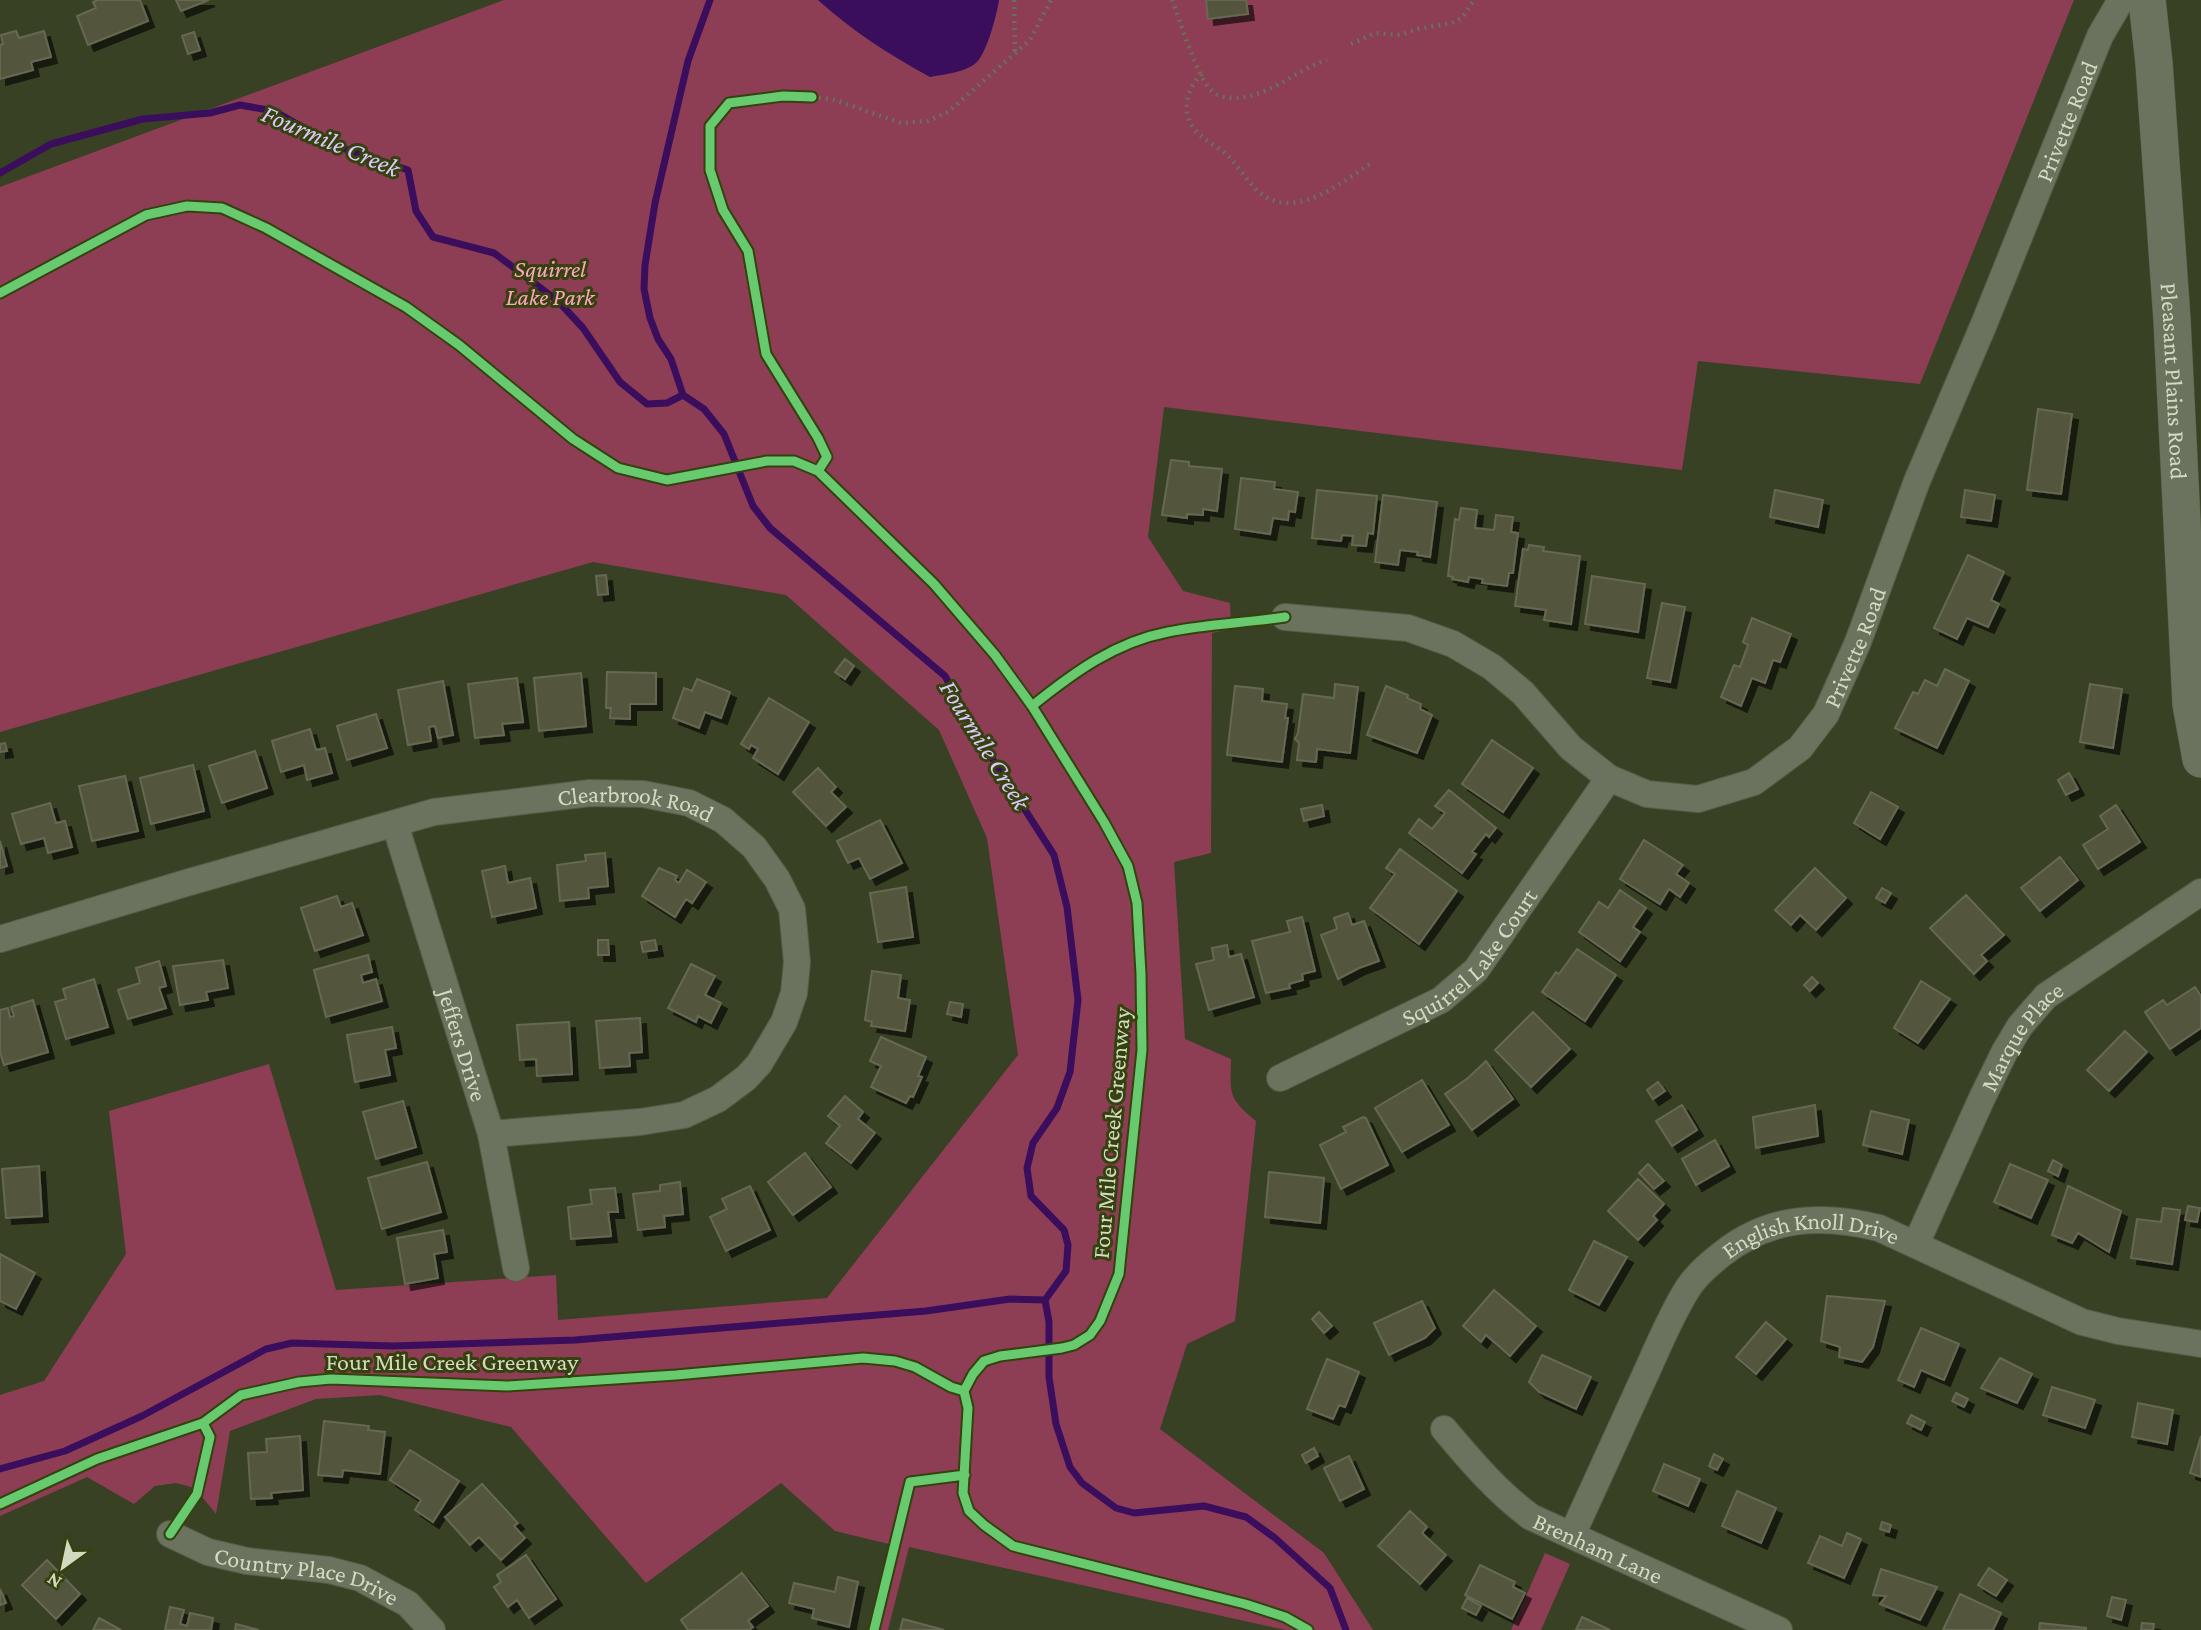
<svg xmlns="http://www.w3.org/2000/svg" width="2201" height="1630" font-family="'Crimson Pro',serif">
<defs>
<filter id="shadow"><feDropShadow dx="6" dy="6" stdDeviation="0" flood-color="#0009"/></filter>
</defs>
<rect width="100%" height="100%" fill="#394125"/>
<path fill="#8d3e55" d="M504,0H2074L1920,384L1698,361L1682,470L1164,407L1148,537L1183,591L1230,603L1231,629L1212,633L1211,853L1174,862L1185,1039L1231,1059C1230,1094 1228,1098 1256,1121L1235,1321L1187,1344L1160,1429L1324,1553L1373,1630H1286L909,1547L888,1630H871L889,1544L835,1531L781,1483L646,1583L511,1427L380,1395L316,1399L230,1431L216,1514L195,1488L176,1483L155,1486L134,1504L87,1477L0,1516V1395L44,1381L126,1254L109,1111L269,1064L336,1290L556,1275L558,1320L827,1298L1018,1055L987,838L939,730L786,595L593,562L0,732V187Z
M1545,1553L1570,1564L1541,1630H1511Z"/>
<path fill="#3a0e5d" d="M818,0H999C997,14 987,52 977,62C965,73 944,74 930,77C890,55 852,31 818,0Z"/>
<g fill="none" stroke-linecap="round" stroke-linejoin="round">
<path stroke="#3a0e5d" stroke-width="7" d="M0,173L51,144L143,119L210,113L240,105L274,111L336,146L408,170L416,211L433,237L494,253L558,301L583,328L620,382L647,404L667,403L683,395
M683,395L704,409L724,434L753,506L770,528L945,676L979,738L1054,855L1067,907L1078,1000L1070,1072L1057,1108L1033,1143L1027,1168L1031,1196L1064,1230L1068,1245L1066,1271L1045,1300L1049,1322V1377L1056,1424L1070,1467L1082,1483L1116,1508L1134,1513L1204,1506L1246,1517L1275,1538L1330,1588L1346,1630
M683,395L671,359L658,339L650,318L644,289L645,265L655,203L688,61L710,0
M0,1469L65,1451L142,1416L266,1349L292,1343L393,1346L575,1340L926,1311L1010,1299L1045,1300"/>
</g>
<path fill="#53563e" stroke="#666851" stroke-width="2" filter="url(#shadow)" d="M98,0H140L148,21L88,45L77,16L96,8L93,2Z
M176,0H209L181,11Z
M1206,0H1246L1248,14L1208,19Z
M16,31L19,38L44,31L51,57L31,62L33,70L0,79V45L3,44L1,35Z
M194,32L200,50L188,54L182,36Z
M2038,409L2072,414L2061,494L2027,490Z
M1171,460L1189,462V466L1222,469L1217,511L1203,509V515L1187,514V518L1162,515Z
M1241,478L1275,482L1274,489L1298,492L1295,512L1289,511L1288,520L1273,518L1270,534L1235,529Z
M1317,490L1377,496L1373,534L1368,533L1366,546L1352,545L1353,536L1342,535L1341,541L1312,538Z
M1775,490L1823,500L1818,527L1770,517Z
M1965,490L1995,495L1991,521L1961,517Z
M1383,495L1437,502L1430,557L1417,555L1418,552L1400,550L1398,565L1375,562Z
M1461,508L1477,510L1475,528L1494,530L1496,515L1513,517L1511,532L1518,533L1513,573H1509L1507,586L1482,583L1483,579L1469,577L1468,582L1452,579L1453,577L1448,576L1455,519L1459,520Z
M1529,545L1544,547L1543,551L1580,556L1571,624L1544,620L1546,610L1515,606L1523,549L1528,550Z
M1968,555L2004,572L1991,600L1999,604L1988,627L1967,618L1957,639L1934,628Z
M606,575L608,594L598,595L596,576Z
M1592,576L1645,584L1638,632L1585,624Z
M1662,603L1685,607L1670,682L1647,678Z
M1752,618L1791,634L1780,662L1773,660L1765,683L1752,678L1741,706L1721,697L1734,665L1740,667L1748,645L1743,642Z
M845,659L854,666L845,679L835,672Z
M1945,669L1969,681L1937,748L1895,728L1913,692L1918,694L1925,680L1937,686Z
M607,672L656,673V704H630V719L610,718L611,708H606Z
M581,673L586,726L539,731L534,678Z
M517,678L523,722L502,724L504,735L475,738L468,684Z
M697,679L730,692L721,718L705,712L699,728L673,718L684,688L692,691Z
M443,681L453,735L438,738L435,726L429,727L431,741L408,745L398,690Z
M1335,684L1358,687L1350,753L1317,749L1316,762L1297,760L1299,743L1295,739L1298,733L1303,694L1334,698Z
M2090,684L2122,689L2113,748L2080,742Z
M1235,686L1263,689L1262,701L1287,704L1285,718H1288L1282,762L1227,755Z
M1386,686L1408,695L1407,698L1421,704L1420,709L1432,715L1417,753L1367,735Z
M769,698L809,722L778,774L753,758L758,749L751,745L749,749L741,744Z
M376,714L387,748L347,760L337,726Z
M310,729L316,750L325,748L332,773L307,780L304,765L281,772L272,741Z
M1492,740L1533,768L1503,812L1462,784Z
M5,743L7,751L0,752V744Z
M255,751L267,788L222,803L209,766Z
M193,765L204,811L151,824L140,778Z
M818,768L836,787L831,792L846,807L826,826L793,792Z
M2069,773L2078,789L2066,795L2058,780Z
M125,776L138,831L92,841L79,786Z
M1449,790L1496,828L1489,837L1486,834L1472,852L1476,854L1462,873L1409,833L1419,819L1432,829L1445,813L1435,806Z
M1871,792L1898,807L1880,839L1854,823Z
M50,803L56,823L65,821L72,847L48,853L44,838L21,844L12,814Z
M1322,805L1324,816L1304,821L1301,809Z
M2116,805L2140,842L2098,869L2083,845L2108,829L2100,816Z
M880,820L902,863L870,879L859,858L848,863L837,841Z
M1644,840L1683,865L1676,874L1689,883L1680,897L1669,889L1660,904L1620,879Z
M0,841L7,866L0,868Z
M1400,849L1457,891L1419,944L1370,908L1395,874L1386,868Z
M605,853L608,886L588,888L589,898L560,901L557,865L586,861L585,855Z
M2060,857L2078,880L2040,911L2021,888Z
M505,866L508,883L530,878L536,908L492,917L482,871Z
M659,868L677,876L675,880L679,883L687,870L706,882L692,903L686,899L675,917L642,896Z
M1815,868L1846,898L1816,930L1800,915L1791,925L1775,910Z
M906,887L913,937L878,942L870,893Z
M1882,888L1891,893L1885,903L1876,898Z
M1620,890L1646,908L1633,927L1640,932L1620,961L1579,932L1599,902L1608,908Z
M1966,895L2004,935L1981,955L1987,961L1974,974L1930,928Z
M337,896L341,907L352,903L363,935L315,951L301,908Z
M1348,913L1352,925L1364,921L1379,961L1359,968L1338,979L1321,935L1337,929L1334,918Z
M1302,917L1315,971L1302,974L1303,980L1289,984L1290,988L1266,993L1252,941L1290,932L1287,921Z
M598,940H608L609,955H598Z
M655,940L657,950L643,952L641,942Z
M1227,945L1229,957L1241,954L1254,997L1209,1010L1196,964L1214,960L1212,948Z
M1577,949L1616,975L1585,1021L1542,992L1556,972L1559,974Z
M368,955L372,972L361,975L363,983L376,979L382,1001L326,1017L314,970Z
M223,960L228,988L206,992L208,1000L180,1005L173,966Z
M159,961L166,986L159,988L166,1008L128,1019L118,990L140,983L136,968Z
M691,964L715,976L705,995L721,1003L711,1023L698,1016L696,1022L668,1008Z
M872,971L901,975L898,998L910,1000L905,1031L871,1026L872,1022L865,1020Z
M1812,977L1818,983L1810,991L1804,985Z
M94,979L108,1027L66,1039L55,1002L66,999L63,989Z
M1921,981L1950,999L1918,1043L1894,1028Z
M2195,987L2201,996V1028L2170,1049L2145,1012L2163,1000L2167,1005Z
M33,1000L48,1052L4,1065L0,1052V1010L8,1008L10,1017L14,1016L11,1007Z
M950,1002L963,1004L961,1017L947,1014Z
M1533,1012L1570,1049L1531,1087L1495,1050Z
M640,1018L642,1052L629,1053L630,1066L600,1068L596,1021Z
M569,1022L572,1074L537,1076L536,1059L520,1060L517,1025Z
M392,1027L396,1048L385,1050L390,1075L355,1082L347,1035Z
M2125,1031L2147,1052L2109,1091L2087,1070Z
M881,1037L926,1057L918,1076L922,1077L913,1097L910,1096L906,1103L871,1087L881,1066L870,1061Z
M1486,1061L1513,1099L1472,1130L1445,1094L1468,1078Z
M1422,1080L1449,1125L1402,1152L1375,1108Z
M1658,1082L1665,1091L1653,1099L1647,1090Z
M845,1096L863,1112L858,1119L875,1133L851,1163L826,1143L840,1126L828,1116Z
M403,1101L416,1147L376,1159L363,1112Z
M1682,1105L1697,1130L1672,1146L1656,1121Z
M1815,1105L1818,1136L1756,1148L1753,1117Z
M1871,1111L1909,1120L1902,1154L1863,1145Z
M1363,1117L1366,1118L1388,1165L1341,1189L1320,1145L1346,1132L1343,1127Z
M1715,1140L1729,1166L1696,1185L1682,1159Z
M805,1153L831,1187L793,1215L768,1182Z
M2053,1160L2062,1165L2058,1176L2048,1171Z
M427,1162L441,1212L382,1229L368,1178Z
M1648,1164L1664,1181L1654,1189L1639,1173Z
M2010,1164L2048,1180L2031,1218L1994,1202Z
M39,1166L42,1216L6,1218L2,1169Z
M1269,1172L1324,1178L1320,1223L1265,1217Z
M1638,1179L1664,1204L1653,1216L1657,1220L1638,1240L1608,1211Z
M680,1182L683,1214L664,1216L665,1227L638,1230L633,1194L660,1191V1185Z
M750,1186L770,1230L726,1251L710,1217L727,1209L722,1199Z
M2068,1186L2121,1211L2109,1252L2078,1233L2072,1243L2052,1235Z
M615,1188L618,1212H608L611,1236L571,1239L568,1207L592,1204L590,1190Z
M2188,1206L2200,1208L2197,1222L2185,1220Z
M2163,1208L2180,1210L2172,1264L2131,1258L2137,1219L2161,1222Z
M443,1230L447,1252L434,1254L438,1278L405,1284L397,1238Z
M1594,1241L1627,1257L1599,1305L1569,1290Z
M0,1254L35,1273L16,1309L0,1301Z
M1494,1290L1536,1326L1510,1356L1486,1335L1481,1342L1463,1326Z
M1827,1296L1885,1301L1873,1347L1862,1362L1839,1357L1840,1347L1821,1341Z
M1422,1301L1435,1328L1425,1338L1389,1355L1374,1323Z
M1319,1312L1332,1326L1324,1333L1312,1319Z
M1766,1322L1786,1339L1756,1374L1736,1357Z
M1921,1328L1959,1344L1944,1380L1921,1370L1914,1387L1898,1380Z
M1542,1355L1591,1377L1576,1409L1539,1392L1529,1382Z
M2000,1358L2032,1374L2017,1403L1981,1388Z
M1327,1359L1359,1372L1345,1407L1339,1405L1333,1419L1307,1409Z
M2052,1387L2095,1400L2085,1428L2043,1415Z
M1956,1393L1968,1399L1964,1407L1952,1401Z
M2138,1403L2173,1410L2167,1444L2132,1437Z
M1911,1415L1925,1422L1921,1430L1907,1423Z
M324,1421L369,1426L368,1430L385,1432L380,1474L343,1470L342,1477L318,1475Z
M300,1436L303,1490L271,1493L272,1498L251,1499L248,1453L267,1452L266,1439Z
M2201,1436V1477L2190,1473Z
M1314,1448L1318,1456L1306,1463L1302,1455Z
M410,1450L459,1481L433,1522L415,1510L421,1500L390,1480Z
M1714,1454L1723,1459L1717,1470L1709,1466Z
M1349,1456L1364,1489L1340,1501L1324,1468Z
M1664,1464L1700,1479L1688,1506L1653,1491Z
M482,1484L518,1523L514,1526L525,1538L501,1560L479,1537L470,1545L445,1517Z
M1737,1491L1776,1508L1761,1543L1722,1526Z
M1410,1511L1427,1527L1422,1533L1446,1555L1420,1584L1378,1546Z
M1882,1522L1891,1525L1889,1532L1880,1529Z
M1847,1533L1861,1539L1844,1578L1808,1563L1820,1536L1842,1546Z
M526,1555L556,1599L529,1618L517,1600L508,1607L494,1587L501,1582L497,1575Z
M47,1560L80,1594L56,1619L22,1585Z
M1480,1565L1515,1582L1513,1587L1525,1593L1512,1619L1465,1595Z
M1989,1568L2007,1580L1996,1596L1978,1585Z
M1881,1569L1937,1587L1920,1620L1880,1604L1886,1596L1873,1595Z
M742,1573L768,1606L748,1621L753,1627L749,1630H688L681,1620Z
M838,1577L858,1582L849,1627L812,1618L814,1609L789,1603L794,1583L835,1592Z
M0,1589L6,1603L0,1605Z
M1960,1594L2001,1613L1993,1630H1943Z
M2112,1597L2126,1600L2121,1620L2107,1616Z
M1467,1598L1481,1606L1476,1615L1462,1608Z
M170,1607L184,1610L180,1624L187,1626L190,1613L213,1618L211,1630H165Z
M1582,1617L1610,1630H1576Z
M99,1618L121,1630H93Z
M903,1619L944,1630H900Z
M2040,1623L2086,1628V1630H2039Z
M2142,1623L2154,1624L2153,1630H2141Z
M236,1624L259,1630H235Z"/>
<g fill="none" stroke-linecap="round" stroke-linejoin="round">
<defs>
<g id="street">
<path id="s1" d="M1285,617L1408,628L1453,644L1492,667L1523,693L1571,748L1609,778L1647,794L1698,799L1754,782L1800,748L1826,714L1858,642L1917,481L1984,324L2100,36L2121,0"/>
<path id="s2" d="M395,824L491,1134L516,1268"/>
<path id="s3" d="M0,939L186,883L434,812L590,793L643,794L689,803L723,820L754,847L777,879L792,909L797,962L794,993L784,1022L759,1064L746,1078L718,1099L684,1115L640,1122L491,1134"/>
<path id="s4" d="M1280,1078L1441,1000L1476,970L1609,778"/>
<path id="s5" d="M1916,1244L1982,1098L2005,1051L2020,1026L2046,996L2201,892"/>
<path id="s6" d="M1444,1429C1471,1461 1497,1492 1531,1517L1779,1630"/>
<path id="s7" d="M170,1534L208,1552L247,1561L329,1570L360,1578L408,1604L432,1630"/>
<path id="s8" d="M1572,1535C1595,1485 1618,1434 1641,1384C1656,1352 1669,1318 1688,1288C1697,1274 1709,1264 1722,1254C1770,1216 1821,1214 1879,1228L2082,1322L2118,1331L2201,1344"/>
</g>
<g id="secondary">
<path id="s9" d="M2147,0L2154,63L2172,320L2191,704L2201,759"/>
</g>
</defs>
<use href="#street" stroke="#565c44" stroke-width="28"/>
<use href="#secondary" stroke="#565c44" stroke-width="38"/>
<path stroke="#6a6f5c" stroke-width="4.5" stroke-dasharray="2 5" stroke-linecap="butt" d="M1014,0L1015,54
M1172,0C1181,22 1196,75 1211,90C1225,104 1253,97 1269,89C1289,80 1305,67 1327,60
M1351,44L1375,33L1400,35L1418,29L1452,23L1462,18L1474,0
M1202,74C1184,91 1180,118 1200,135C1208,142 1218,147 1226,154C1246,172 1255,202 1287,203C1317,204 1349,177 1373,162
M812,97L832,99L901,123L928,121L948,112L1030,40L1051,0"/>
<use href="#street" stroke="#6b725e" stroke-width="26"/>
<use href="#secondary" stroke="#6b725e" stroke-width="37"/>
<defs>
<path id="cycleway" d="M812,97L783,96L729,103L710,126V170L723,210L748,251L766,354L818,438L827,457L818,471
M0,293L146,215L187,206L222,208L266,228L406,307L459,345L573,439L618,468L667,480L767,461H794L818,471L934,584L995,655L1032,706L1104,822L1128,866L1137,903L1141,974L1142,1050L1119,1274L1100,1321L1090,1335L1074,1345L1062,1348L1000,1356L984,1361L973,1374L964,1391L968,1408L963,1493L969,1511L984,1525L1013,1546L1245,1604L1285,1617L1308,1630
M1032,706C1073,673 1115,642 1168,632C1206,624 1246,623 1285,617
M0,1504L97,1459L203,1423L241,1395L299,1382L331,1379L507,1386L676,1375L863,1358L895,1361L915,1367L951,1387L964,1391
M170,1534L197,1494L210,1437L203,1423
M874,1630L910,1482L965,1475"/>
</defs>
<use href="#cycleway" stroke="#35410e" stroke-width="13"/>
<use href="#cycleway" stroke="#67ca6e" stroke-width="9"/>
</g>
<g text-anchor="middle" dominant-baseline="central" stroke-width="6" stroke-linejoin="round" paint-order="stroke">
<g font-size="24" fill="#d2dbc0" stroke="#35410e">
<text stroke="none"><textPath href="#s1" startOffset="1269">Privette Road</textPath></text>
<text stroke="none"><textPath href="#s9" startOffset="382">Pleasant Plains Road</textPath></text>
<text stroke="none"><textPath href="#s1" startOffset="702">Privette Road</textPath></text>
<text stroke="none"><textPath href="#s3" startOffset="656">Clearbrook Road</textPath></text>
<text stroke="none"><textPath href="#s4" startOffset="229">Squirrel Lake Court</textPath></text>
<text stroke="none"><textPath href="#s5" startOffset="234">Marque Place</textPath></text>
<text stroke="none"><textPath href="#s2" startOffset="231">Jeffers Drive</textPath></text>
<text transform="translate(1111 1133) rotate(-85)">Four Mile Creek Greenway</text>
<text stroke="none"><textPath href="#s8" startOffset="416">English Knoll Drive</textPath></text>
<text x="452" y="1361">Four Mile Creek Greenway</text>
<text stroke="none"><textPath href="#s6" startOffset="198">Brenham Lane</textPath></text>
<text stroke="none"><textPath href="#s7" startOffset="144">Country Place Drive</textPath></text>
</g>
<g font-size="24" font-style="italic" fill="#fca7be" stroke="#35410e">
<text x="550" y="268">Squirrel<tspan x="550" dy="28">Lake Park</tspan></text>
</g>
<g font-size="26" font-style="italic" fill="#dbc9f9" stroke="#35410e">
<text transform="translate(331 141) rotate(23)">Fourmile Creek</text>
<text transform="translate(985 745) rotate(58)">Fourmile Creek</text>
</g>
</g>
<g transform="translate(63 1567) rotate(213)" stroke="#35410e" stroke-width="5" paint-order="stroke">
<path d="M0-5L12 26L0 18L-12 26Z" fill="#d2dbc0"/>
<text y="-10" font-size="19" font-weight="bold" text-anchor="middle" fill="#d2dbc0">N</text>
</g>
</svg>
